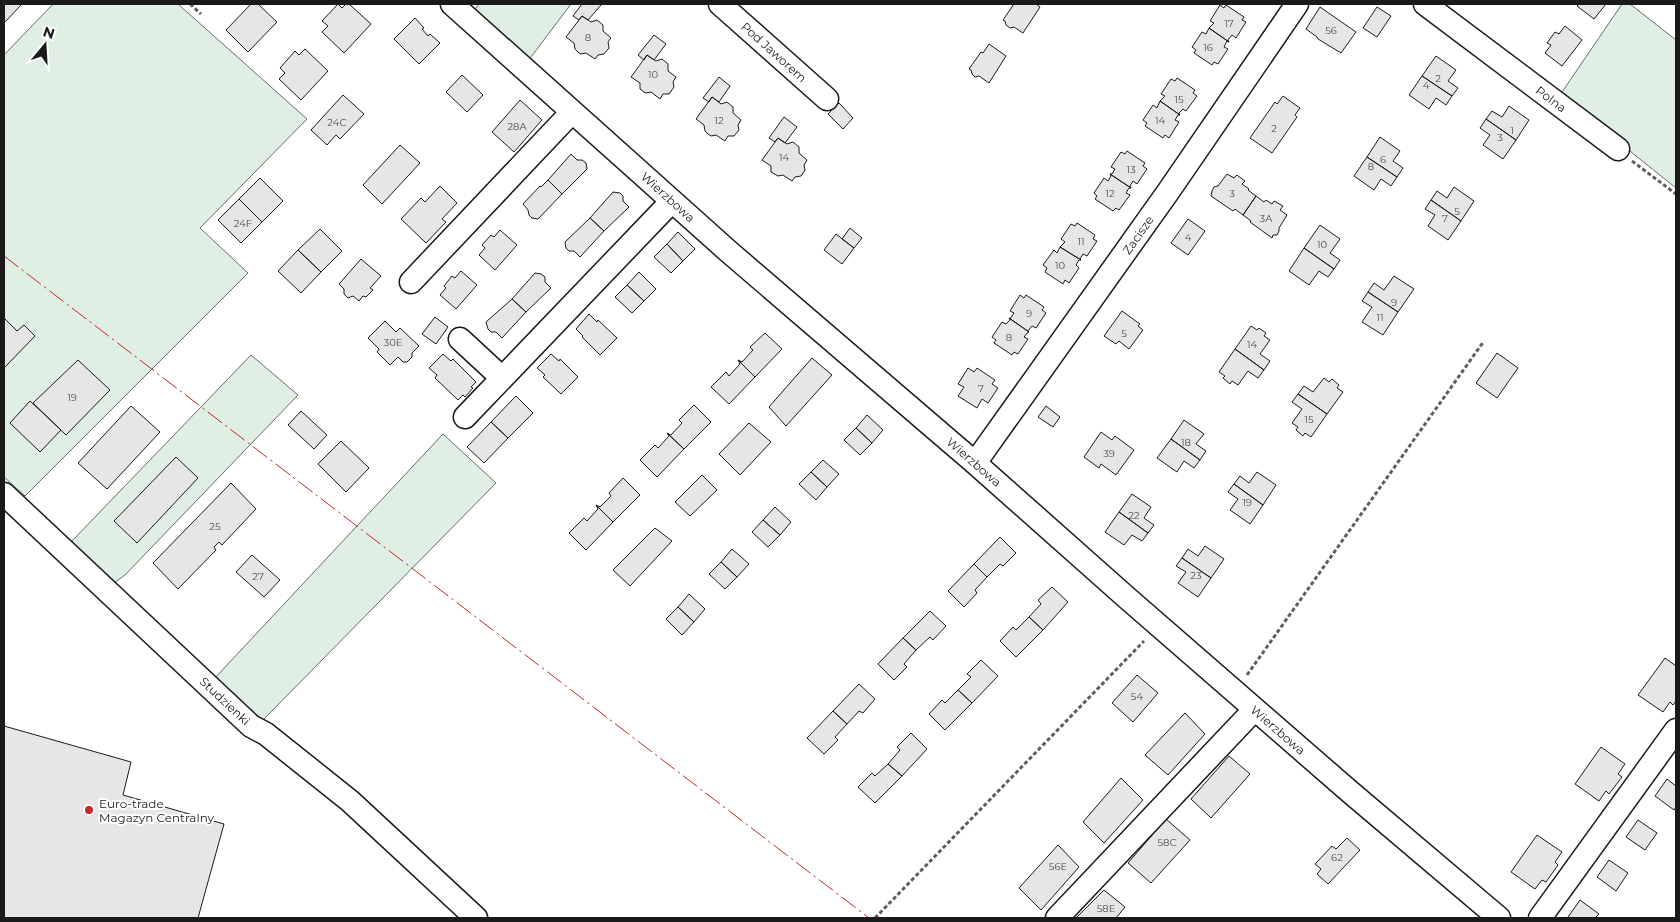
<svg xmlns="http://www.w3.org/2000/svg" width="1680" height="922" font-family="Montserrat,sans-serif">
<rect width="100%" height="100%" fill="#fff"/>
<path fill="#e0efe3" stroke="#6a6a6a" d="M53,4H178L307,119L200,228L248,273L25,496L4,477V55Z
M479,4H571L528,61L473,12Z
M1622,4H1630L1676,40V188L1560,95Z
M251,355L298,395L125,575L114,583L71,542Z
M443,434L496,483L263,720L213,680Z"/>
<path fill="#e6e6e6" stroke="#1a1a1a" d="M4,4H22L4,23Z
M251,4H258L277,22L248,52L226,30Z
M338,4L342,8L346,4H349L371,24L344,53L322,32L328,26L322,21Z
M582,4H600L601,5L588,20L582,16L579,20L573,16Z
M1014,4H1036L1040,7L1023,33L1014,27L1010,28L1006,25L1005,21L1003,20Z
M1579,4H1606L1594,19L1577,6Z
M1220,5L1224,8L1226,5L1244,17L1242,20L1246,22L1236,38L1232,35L1228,40L1229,42L1209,28L1214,23L1210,21Z
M1320,7L1356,32L1341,53L1318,39L1317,37L1306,29Z
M1377,7L1391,16L1377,37L1363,28Z
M582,16L591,22L597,20L603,25V31L611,38L608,42L609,48L604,54L598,55L595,59L586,53L581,54L579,53L575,49L574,43L566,37Z
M415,18L424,28L422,29L428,36L430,34L440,43L419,64L394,39Z
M1565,26L1582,40L1562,66L1545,53L1551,45L1547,43L1555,32L1559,34Z
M1209,28L1229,42L1227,41L1224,47L1228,49L1218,64L1214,62L1212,65L1194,53L1196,50L1192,47L1202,32L1206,34Z
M654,35L666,44L654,60L647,55L644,60L638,55Z
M989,44L1006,56L989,83L979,76L975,77L972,74L971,70L969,69L981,52L983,53Z
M305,49L328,71L301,100L279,79L285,73L280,68L295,51L299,55Z
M647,55L656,61L662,59L668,64V71L676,77L673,82L674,87L669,94H663L660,99L651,92L646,93L644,92L640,89V83L631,77Z
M1436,56L1456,70L1448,81L1458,88L1452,96L1422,76Z
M462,75L483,95L467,112L446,92Z
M1422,76L1452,96L1446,105L1436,98L1429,109L1409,95Z
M719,77L730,86L719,102L712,97L709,102L703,98Z
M1177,78L1195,90L1193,93L1197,96L1186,111L1183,109L1179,113L1180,115L1160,101L1165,96L1161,94L1171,79L1175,81Z
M343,95L364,114L340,139L336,135L327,145L311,130Z
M1283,96L1300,108L1295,115L1297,117L1272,153L1250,138L1275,102L1277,104Z
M712,97L721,104L727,102L733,107V113L741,120L738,125L739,130L734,136H728L725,141L716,135L711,136L708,134L705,131L704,125L696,119Z
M520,100L542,120L514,152L492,132Z
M1160,101L1180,115H1178L1175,120L1179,122L1169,138L1165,135L1163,138L1145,126L1147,123L1143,120L1153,105L1157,108Z
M839,103L853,118L843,129L828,114Z
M1509,106L1529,120L1516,140L1486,119L1492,111L1502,117Z
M784,117L797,127L785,143L778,138L775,142L769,138Z
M1486,119L1516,140L1503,159L1483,145L1490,135L1480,128Z
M1380,137L1400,151L1393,161L1403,168L1397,177L1367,157Z
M778,138L787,144L793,142L799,147V153L807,160L804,165L805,170L801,176L795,177L792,181L783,175L778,176L771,172V166L762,160Z
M400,145L420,163L382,204L363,185Z
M1127,151L1145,163L1143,166L1147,169L1137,184L1133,181L1130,186L1131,188L1110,174H1112L1115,169L1111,167L1121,152L1125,154Z
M571,154L577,160H582L586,163L587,169L562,194L548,180Z
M1367,157L1397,177L1391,186L1381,179L1374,190L1354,176Z
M1110,174L1131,188H1129L1126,193L1130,195L1119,210L1116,208L1113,211L1095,199L1097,196L1094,193L1104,178L1108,181L1111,176Z
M1227,174L1234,178L1237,175L1245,181L1242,184L1249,189L1248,190L1256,196L1243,215L1235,209L1233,211L1211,196L1212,191L1214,187L1218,186Z
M260,178L283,201L262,222L239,199Z
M548,180L562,194L538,219L532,218L529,215L528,210L523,204L540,186L541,187Z
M440,186L457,203L442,219L446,222L426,243L401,219L421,198L425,202Z
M1454,187L1474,201L1461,221L1431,200L1437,191L1447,198Z
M613,192L620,193L623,196V201L629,207L604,231L590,218Z
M1256,196L1264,202L1266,200L1272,204L1274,201L1283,206L1280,210L1287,215L1279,228V231L1277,235H1273L1272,238L1250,222L1251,221L1243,215Z
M239,199L262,222L241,243L218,220Z
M1431,200L1461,221L1448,240L1428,226L1435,215L1425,209Z
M590,218L604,231L580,257L574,251H569L566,248L565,242Z
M1188,219L1205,231L1188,255L1171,243Z
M1077,223L1095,235L1093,239L1097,241L1087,256L1083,254L1080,259L1081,260L1060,247L1065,242L1061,239L1071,224L1075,226Z
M1320,225L1340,239L1330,253L1340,260L1334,269L1304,248Z
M850,228L862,238L854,248L842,239Z
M320,229L342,251L321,272L298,250Z
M500,230L517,245L495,270L479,255L485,248L482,245L491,235L494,237Z
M678,232L695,249L683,261L667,244Z
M836,234L854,248L842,264L824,250Z
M667,244L683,261L671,273L654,257Z
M1060,247L1081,260H1079L1076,265L1079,268L1069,283L1065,280L1063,284L1045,272L1047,268L1043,265L1054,250L1057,253Z
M1304,248L1334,269L1328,277L1319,271L1309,285L1289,271Z
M298,250L321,272L301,293L278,271Z
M361,259L381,276L370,288L373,290L366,297L363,296L359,301L353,296L348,298L344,294V289L339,284Z
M461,271L477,285L456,309L440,295L446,288L444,286L452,276L455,278Z
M639,272L656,289L644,301L627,285Z
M535,273L541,274L545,277V282L551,288L526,312L512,299Z
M1394,276L1414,289L1398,312L1368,292L1374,283L1384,290Z
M627,285L644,301L632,313L615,297Z
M1368,292L1398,312L1383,335L1362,322L1372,307L1362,301Z
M1020,295L1024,298L1026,295L1044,307L1042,310L1046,313L1036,328L1032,326L1028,331L1029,332L1009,318L1010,319L1014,313L1010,311Z
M512,299L526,312L502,338L496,332H491L488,329L486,322Z
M1122,311L1140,324L1138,326L1143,330L1129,349L1119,341L1116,344L1104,336Z
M589,314L597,322L598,320L617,338L600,355L582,337L583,336L576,329Z
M435,317L448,327L436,344L422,334Z
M4,318L17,331L24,325L35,336L4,368Z
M1009,318L1029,332H1028L1024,337L1028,339L1018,354L1014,352L1012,355L994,343L996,340L992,337L1002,322L1006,324L1010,320Z
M385,321L396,332L400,328L419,346L412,353V357L407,362H403L398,357L390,365L377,352L379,349L368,338Z
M1251,326L1257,330L1259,328L1266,333L1264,336L1270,340L1260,354L1270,361L1264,370L1235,349Z
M765,333L782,349L755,377L738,360L742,362L753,350L750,347Z
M1235,349L1264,370L1258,378L1248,371L1238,385L1232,381L1230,384L1223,378L1225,376L1219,372Z
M1497,353L1518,368L1497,398L1476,383Z
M443,354L451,361L453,359L476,382L471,387L473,388L465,397L463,395L458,400L435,378L437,375L429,368Z
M551,354L559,361L560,359L578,377L561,394L543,377L545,375L537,368Z
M812,358L832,375L786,426L769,407Z
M78,360L110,390L66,435L33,403Z
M738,360L755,377L729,404L711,387L726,372L729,376L740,364Z
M968,368L974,372L977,368L995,380L992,384L998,388L988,403L982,399L977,408L958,396L964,387L958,384Z
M1324,378L1329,382L1332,379L1339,385L1337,388L1343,392L1327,414L1298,394L1304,386L1313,392Z
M1298,394L1327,414L1311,437L1305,433L1303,436L1296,430L1298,427L1292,423L1302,409L1292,402Z
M516,396L533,413L508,438L491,422Z
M30,401L61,430L40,452L10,423Z
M694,405L711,422L684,449L667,433L671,435L682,423L679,420Z
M131,406L160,432L107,489L78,463Z
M1046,406L1060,417L1053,427L1038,417Z
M301,411L327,435L314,449L288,425Z
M867,415L883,430L872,443L856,428Z
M1184,420L1204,434L1196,444L1206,451L1200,460L1171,439Z
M491,422L508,438L484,463L467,447Z
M749,423L771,442L740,475L719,454Z
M856,428L872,443L860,455L844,440Z
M1101,432L1112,440L1115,436L1134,450L1116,475L1101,464L1099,468L1084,457Z
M667,433L684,449L657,477L640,460L655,445L658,448L669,436Z
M1171,439L1200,460L1194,468L1184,461L1177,472L1157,458Z
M341,441L369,468L346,492L318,464Z
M176,457L198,478L137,543L114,521Z
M823,460L839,474L827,487L811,472Z
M811,472L827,487L816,500L799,484Z
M1257,472L1276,485L1263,505L1234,484L1240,476L1249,483Z
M702,475L717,490L690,516L675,502Z
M623,478L640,495L613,522L596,505L600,507L611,496L609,493Z
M231,483L256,509L222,545L219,542L214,547L216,550L178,589L153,563Z
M1234,484L1263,505L1250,524L1230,510L1238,499L1228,492Z
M1132,494L1151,507L1144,518L1154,525L1148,533L1119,512Z
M596,505L613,522L586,550L569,533L584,518L587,521L598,509Z
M775,507L791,522L780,535L763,520Z
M1119,512L1148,533L1142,541L1132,535L1124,545L1105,532Z
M763,520L780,535L768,547L752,532Z
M655,528L672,541L630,586L613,570Z
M1000,537L1016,553L1003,566L1000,564L987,577L974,564Z
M1205,546L1224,559L1211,578L1182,558L1188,549L1198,556Z
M732,549L749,564L737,577L721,562Z
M252,555L280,580L264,597L236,572Z
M1182,558L1211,578L1198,597L1178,583L1186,572L1176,566Z
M721,562L737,577L725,589L709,574Z
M974,564L987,577L975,590L977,593L964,607L948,591Z
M1052,587L1068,602L1043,630L1029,617L1041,604L1038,600Z
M689,594L705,609L694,622L678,607Z
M678,607L694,622L682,635L666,619Z
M930,611L946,626L933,640L930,637L916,650L903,638Z
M1029,617L1043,630L1016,657L1000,641L1013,627L1016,630Z
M903,638L916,650L904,664L907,667L894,680L878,664Z
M1665,658L1676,666V701L1673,705L1670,702L1663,712L1638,695Z
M981,660L998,676L972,703L958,690L971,677L967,674Z
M1137,675L1158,693L1133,722L1112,703Z
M859,684L875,699L863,713L859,711L847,724L833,711Z
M958,690L972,703L945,730L929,714L942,700L945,703Z
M833,711L847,724L835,737L838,740L824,754L807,738Z
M1185,713L1205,734L1168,775L1145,755Z
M4,726L131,762L123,795L224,824L198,918H4Z
M911,733L927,749L902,776L888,764L900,750L897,747Z
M1601,747L1625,764L1618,774L1622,777L1609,794L1606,791L1599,801L1575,784Z
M1229,756L1250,774L1211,818L1191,799Z
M888,764L902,776L875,803L858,787L872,773L875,776Z
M1121,778L1143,800L1104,843L1083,822Z
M1667,779L1676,786V807L1674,810L1655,796Z
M1166,819L1190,840L1151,883L1128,863Z
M1638,820L1657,833L1645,850L1626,837Z
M1537,835L1562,852L1555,862L1558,865L1546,882L1542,880L1535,889L1511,872Z
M1347,838L1360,850L1328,884L1317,874L1321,869L1315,864L1332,846L1336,849Z
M1058,845L1079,867L1041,910L1019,888Z
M1609,860L1628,873L1616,891L1597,877Z
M1104,890L1125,907L1116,918H1076Z
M1580,900L1599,914L1595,918H1570L1568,917Z"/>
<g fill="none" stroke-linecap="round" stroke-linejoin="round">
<defs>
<path id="minor" d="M452,4L728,251L975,463L1126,597L1349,791L1499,918
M720,4L827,99
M1425,4L1618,149
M411,282L572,112
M460,339L502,378
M465,417L672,201
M975,463L1168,192L1297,4
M4,494L251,726L266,734L350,801L476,918
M1057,918L1254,710
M1540,918L1676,730"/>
</defs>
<use href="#minor" stroke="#1a1a1a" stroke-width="25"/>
<path stroke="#5f5f5f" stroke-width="3" stroke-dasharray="4 2.5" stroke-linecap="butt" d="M190,4L201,14
M1632,161L1676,194
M1247,675L1484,341
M875,918L1144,641"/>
<use href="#minor" stroke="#fff" stroke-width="22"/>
<path stroke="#c62828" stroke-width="1" stroke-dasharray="18 4 2.5 4" stroke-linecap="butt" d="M4,256L869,918"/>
</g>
<circle fill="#c62828" stroke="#fff" stroke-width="2" cx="89" cy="810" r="5"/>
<g text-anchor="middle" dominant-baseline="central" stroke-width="4" stroke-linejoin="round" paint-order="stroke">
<g font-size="10" fill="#4d4d4d">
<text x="1229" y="23">17</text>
<text x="1331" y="30">56</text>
<text x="588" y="37">8</text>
<text x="1208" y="47">16</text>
<text x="653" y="74">10</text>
<text x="1438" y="78">2</text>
<text x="1426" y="85">4</text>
<text x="1179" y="99">15</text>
<text x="719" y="120">12</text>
<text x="1160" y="120">14</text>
<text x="337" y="122">24C</text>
<text x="517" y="126">28A</text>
<text x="1274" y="128">2</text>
<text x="1512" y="130">1</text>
<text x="1500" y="137">3</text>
<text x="784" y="157">14</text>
<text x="1383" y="159">6</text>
<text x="1371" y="166">8</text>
<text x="1131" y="169">13</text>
<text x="1110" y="193">12</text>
<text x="1232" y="193">3</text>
<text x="1457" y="211">5</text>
<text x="1266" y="218">3A</text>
<text x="1445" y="218">7</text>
<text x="243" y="223">24F</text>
<text x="1188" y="237">4</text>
<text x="1081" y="241">11</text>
<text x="1322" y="244">10</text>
<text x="1060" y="265">10</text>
<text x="1394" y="302">9</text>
<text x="1029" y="313">9</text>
<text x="1380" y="317">11</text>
<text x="1124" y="333">5</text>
<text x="1009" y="337">8</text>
<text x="393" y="342">30E</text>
<text x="1252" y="344">14</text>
<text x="981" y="388">7</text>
<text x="72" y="397">19</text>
<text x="1309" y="419">15</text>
<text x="1186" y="442">18</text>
<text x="1109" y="453">39</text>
<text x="1247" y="502">19</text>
<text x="1134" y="515">22</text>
<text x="215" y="526">25</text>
<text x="1196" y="575">23</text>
<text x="258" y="576">27</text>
<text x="1137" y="696">54</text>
<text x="1167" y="842">58C</text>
<text x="1337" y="857">62</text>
<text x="1058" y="866">56E</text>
<text x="1106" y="908">58E</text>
</g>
<g font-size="12" fill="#1a1a1a" stroke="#fff">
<text transform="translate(774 52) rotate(42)">Pod Jaworem</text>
<text transform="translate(1551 99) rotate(37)">Polna</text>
<text transform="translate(668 197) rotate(42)">Wierzbowa</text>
<text transform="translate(1138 235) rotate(-55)">Zacisze</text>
<text transform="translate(974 462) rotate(41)">Wierzbowa</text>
<text transform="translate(225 701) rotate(43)">Studzienki</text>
<text transform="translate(1278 730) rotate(41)">Wierzbowa</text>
</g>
<g font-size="12" fill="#1a1a1a" stroke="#fff" text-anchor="start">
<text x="99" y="803">Euro-trade<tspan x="99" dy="14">Magazyn Centralny</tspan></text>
</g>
</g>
<rect width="1680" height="922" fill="none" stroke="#1a1a1a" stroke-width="10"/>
<g transform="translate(45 45) rotate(18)" stroke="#ffffff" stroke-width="4" paint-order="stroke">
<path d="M0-4L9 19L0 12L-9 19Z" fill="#1a1a1a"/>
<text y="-8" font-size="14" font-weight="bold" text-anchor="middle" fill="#1a1a1a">N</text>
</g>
</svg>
